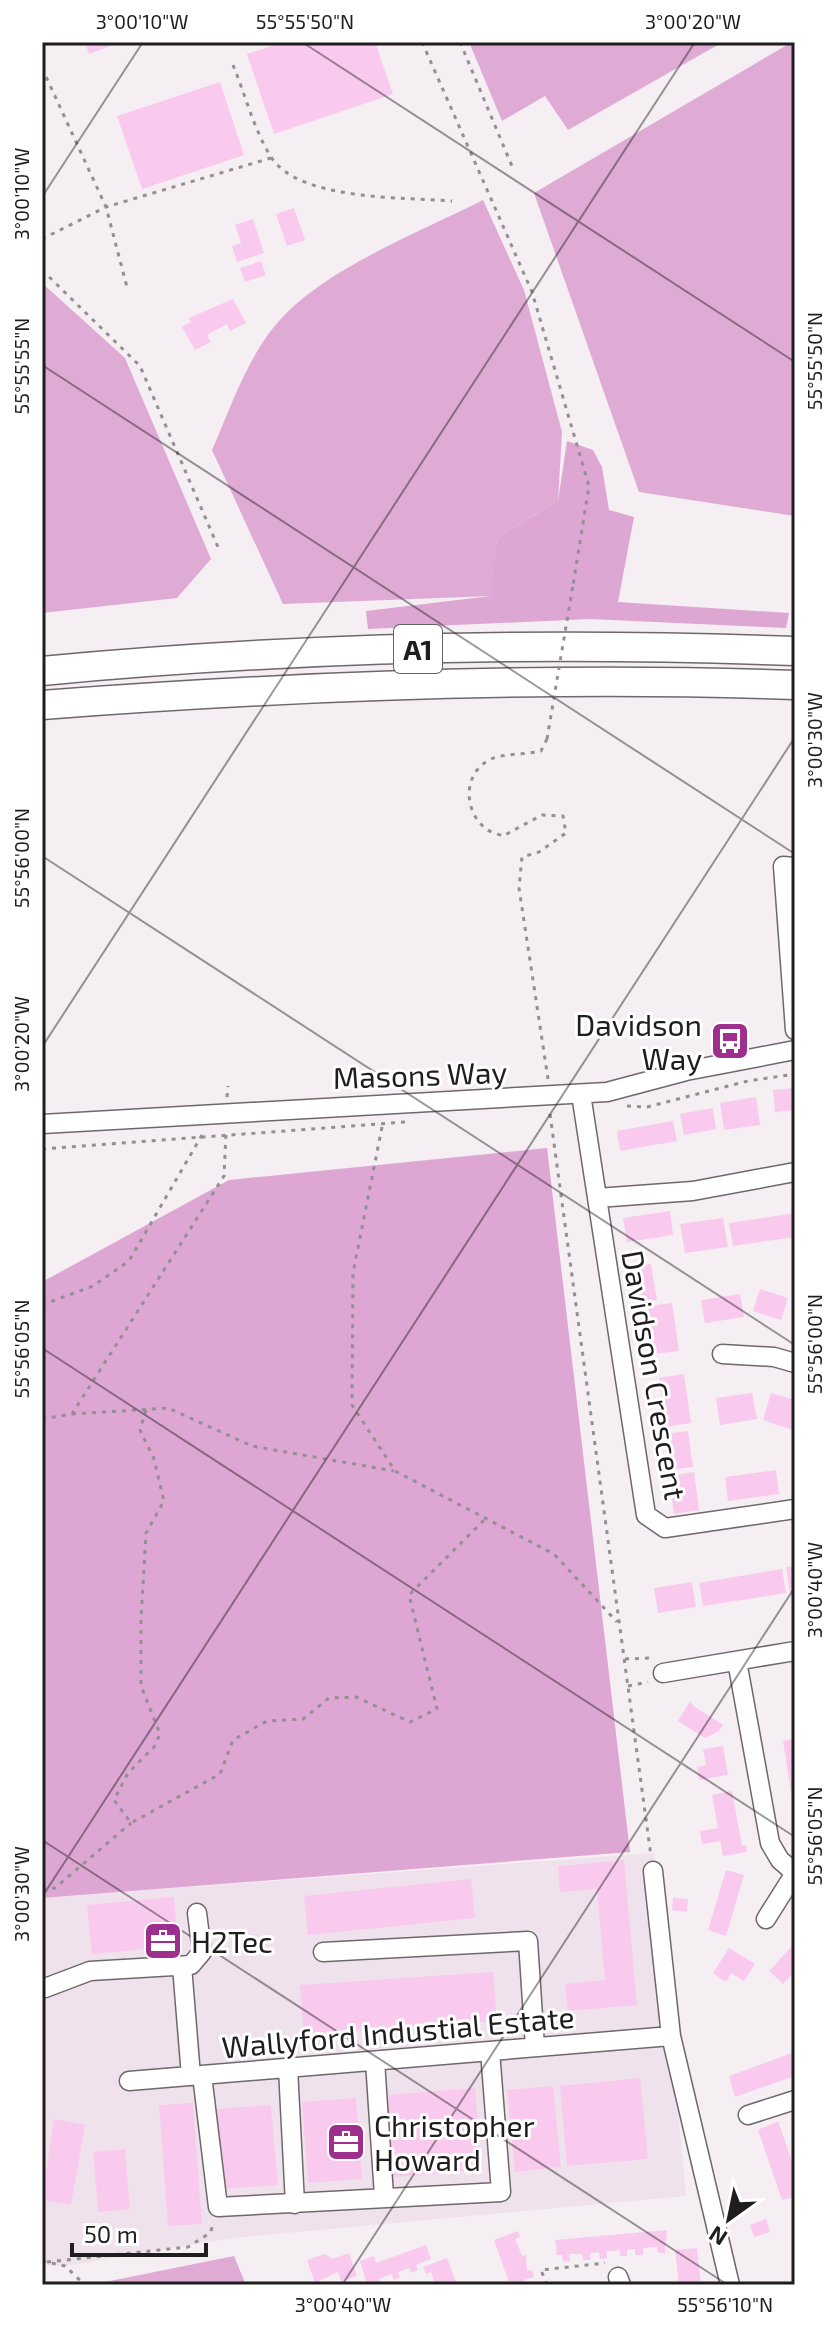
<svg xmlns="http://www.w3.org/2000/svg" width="837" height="2327" font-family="'Exo 2',sans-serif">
<rect width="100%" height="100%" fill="#f5eef3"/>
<path fill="#f0e2ec" d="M654,1853L686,2196L232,2238L65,2266L42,2265V1898Z"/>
<path fill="#dfabd4" d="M469,42H723L568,130L545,96L502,121Z
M792,42H795V516L639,492L534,193Z
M483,200L524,290L562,432L558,501L497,538L492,596L283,604L212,450C231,407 247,357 279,321C326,268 420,232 483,200Z
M42,283L125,358L211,559L177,598L42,613Z
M234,2256L246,2285H90Z"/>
<path fill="#dea6d2" d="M567,441L593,450L602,467L609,510L634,517L618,602L789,613L786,628L590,619L368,629L366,611L491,596L497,538L558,501Z
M547,1148L630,1852L42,1898V1282L229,1180Z"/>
<path fill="#f9caee" d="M85,42H120L89,54Z
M283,42H375L393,94L274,134L247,54Z
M220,82L244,155L142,189L117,116Z
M294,208L305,240L287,246L276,214Z
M253,219L264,253L237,262L232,246L241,243L235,225Z
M261,261L266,275L245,282L240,268Z
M233,299L246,323L230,331L227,324L207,335L211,342L195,350L182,327L191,322L189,318Z
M795,1088V1110L775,1112L773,1090Z
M756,1097L760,1125L724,1130L720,1103Z
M713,1108L716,1129L684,1135L680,1114Z
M673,1121L677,1141L620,1151L617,1131Z
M670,1211L673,1235L627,1242L623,1218Z
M795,1213V1237L733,1246L729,1223Z
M723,1218L728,1247L685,1253L680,1224Z
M651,1264L657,1300L634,1303L628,1267Z
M760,1289L788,1298L781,1320L753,1311Z
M740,1294L744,1317L705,1323L701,1300Z
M672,1303L679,1351L654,1354L648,1306Z
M684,1374L691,1423L666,1427L659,1378Z
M752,1393L757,1419L720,1425L716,1398Z
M771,1393L795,1400L793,1430L763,1420Z
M688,1431L693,1467L669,1470L664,1434Z
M776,1470L779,1494L728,1501L725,1477Z
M694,1472L699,1510L674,1514L669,1476Z
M795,1566V1592L790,1593L786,1567Z
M782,1569L786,1593L703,1606L699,1583Z
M692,1582L696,1607L658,1613L654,1588Z
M690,1701L693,1706L723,1725L719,1731L705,1738L678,1721Z
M795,1739V1804H793L783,1741Z
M723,1746L728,1775L699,1780L697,1767L706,1765L703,1749Z
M732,1791L742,1846L746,1845L747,1852L723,1856L720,1841L702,1844L700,1831L718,1828L712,1795Z
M624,1860L637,2005L568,2011L565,1984L605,1980L597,1889L560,1892L558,1866Z
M726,1870L744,1875L726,1936L708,1930Z
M471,1879L475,1918L308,1935L304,1896Z
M174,1897L178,1946L92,1954L87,1905Z
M673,1898L688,1899L687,1912L672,1910Z
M795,1943V1971L783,1984L769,1971Z
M729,1948L755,1964L744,1981L731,1973L726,1982L713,1973Z
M493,1972L497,2021L304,2034L300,1985Z
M795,2052V2076L735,2097L729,2076Z
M640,2078L648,2159L567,2166L560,2086Z
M553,2086L561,2167L515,2172L507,2090Z
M475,2088L482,2170L393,2177L387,2095Z
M356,2098L362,2179L308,2183L302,2102Z
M193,2103L202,2224L168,2226L159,2105Z
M271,2105L278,2185L223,2189L217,2109Z
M54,2119L85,2125L71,2205L42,2200Z
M778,2121L795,2170V2197L782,2200L758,2130Z
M125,2149L130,2209L98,2212L93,2152Z
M766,2219L770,2232L754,2237L750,2225Z
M667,2230L665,2253H658L657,2247L643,2248V2255H635V2249L627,2250V2256H620V2250L612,2251H606L607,2258L600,2259L599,2252L590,2253L591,2260H583L582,2254H569L570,2261L563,2262L562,2255H557L555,2240Z
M518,2231L520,2237L515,2239L519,2248L522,2256L526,2255L527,2271L532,2270L534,2277L524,2280L526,2285H510L494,2240Z
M426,2245L431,2259L416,2265L418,2270L411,2273L409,2268L398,2272L400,2277L394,2280L392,2274L379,2279L381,2285L367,2284L360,2261L374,2256L376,2263Z
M697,2248L701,2285H679L675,2250Z
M349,2253L357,2276L341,2282L338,2272L315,2283L307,2260L325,2254L333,2259Z
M447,2258L457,2285H435L431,2272L426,2274L423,2267Z"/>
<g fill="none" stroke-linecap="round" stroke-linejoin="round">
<defs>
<path id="minor" d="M795,867L783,866L795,1030
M581,1094L646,1515L665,1528L795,1509
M42,1124L607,1092L686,1071L795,1050
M597,1198L693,1191L795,1172
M722,1354L774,1357L795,1363
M737,1661L770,1843L780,1860L795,1873
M663,1673L795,1651
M653,1871L671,2036L730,2285
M766,1919L795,1873
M323,1952L528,1941L535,2047
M182,1966L191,2076
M45,1988L90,1971L191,1965L202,1952L197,1913
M375,2061L384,2196
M288,2068L295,2204
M202,2075L218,2207L501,2192L490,2051
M129,2081L671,2036
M748,2115L795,2100
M618,2277L621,2285"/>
<path id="highway" d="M42,671C292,647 544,642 795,651
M42,705C293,686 543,676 795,685"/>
</defs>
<use href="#minor" stroke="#6e686c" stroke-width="21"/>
<use href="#highway" stroke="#6e686c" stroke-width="31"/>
<path stroke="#948f92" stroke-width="3" stroke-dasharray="4 6" stroke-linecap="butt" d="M422,42L532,292L589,486L573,585
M460,42L514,171
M233,65C245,94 254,130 271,157C299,201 404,197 452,201
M42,68L106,207L128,291
M42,239L106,207L271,158
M42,270L140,366L218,547
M547,739L541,751C525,755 505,753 491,759C463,772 463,810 485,828C489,832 498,834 503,836L542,815L563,816L566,833L539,852L522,857L519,888L548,1079
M227,1097L228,1086
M627,1106L647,1107L748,1081L795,1074
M550,1114L651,1856
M382,1127L353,1273L352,1405L395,1471L554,1554L617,1622
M42,1149L405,1122
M42,1305L93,1286L129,1261L202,1135
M146,1410L140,1430L154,1459L164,1501L146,1533L141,1619V1686L160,1734L154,1747L128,1773L114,1800L131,1823L220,1774L233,1740L267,1721L303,1719L329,1698L356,1697L410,1722L437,1709L409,1595L486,1518
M72,1414L168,1408L252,1446L394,1471
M42,1419L72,1414L224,1176L226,1133
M625,1659L652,1658
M628,1686L648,1682
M42,1889L55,1888L131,1823
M42,2261L65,2266L85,2285
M47,2262L188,2247L210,2233L213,2225
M547,2285L541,2270L605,2263"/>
<use href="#minor" stroke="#fff" stroke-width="18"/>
<use href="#highway" stroke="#fff" stroke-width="28"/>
<path stroke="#948f92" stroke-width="3" stroke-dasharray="4 6" stroke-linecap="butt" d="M547,739L573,585"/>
</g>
<path fill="none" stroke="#201d1f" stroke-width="2" stroke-opacity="0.45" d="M302,42L795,362M42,197L143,42M42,365L795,854M42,856L795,1345M42,1047L695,42M42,1348L795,1837M42,1840L728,2285M42,1897L795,737M342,2285L795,1587"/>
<defs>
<symbol id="bus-square" viewBox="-11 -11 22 22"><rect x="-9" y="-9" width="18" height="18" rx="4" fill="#9e2f8e" stroke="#fff"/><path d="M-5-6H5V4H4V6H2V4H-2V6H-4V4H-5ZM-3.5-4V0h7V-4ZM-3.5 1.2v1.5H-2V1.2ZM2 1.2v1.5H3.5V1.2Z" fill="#fff"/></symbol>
<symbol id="office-square" viewBox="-11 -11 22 22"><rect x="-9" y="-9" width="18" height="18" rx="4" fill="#9e2f8e" stroke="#fff"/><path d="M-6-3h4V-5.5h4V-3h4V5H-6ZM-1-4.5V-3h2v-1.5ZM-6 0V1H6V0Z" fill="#fff"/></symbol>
</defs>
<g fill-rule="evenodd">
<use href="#bus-square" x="708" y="1019" width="44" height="44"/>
<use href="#office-square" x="141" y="1919" width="44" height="44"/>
<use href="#office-square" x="324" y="2120" width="44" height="44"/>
</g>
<g text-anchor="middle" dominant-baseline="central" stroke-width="6" stroke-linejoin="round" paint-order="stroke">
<rect fill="#fff" stroke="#636162" stroke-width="2" x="394" y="625" width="48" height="48" rx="6"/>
<g font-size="28" font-weight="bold" fill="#201d1f">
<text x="418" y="649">A1</text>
</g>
<g font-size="30" fill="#201d1f" stroke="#fff" text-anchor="start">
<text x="702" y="1024" text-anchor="end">Davidson<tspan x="702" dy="34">Way</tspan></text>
<text x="191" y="1941">H2Tec</text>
<text x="374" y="2125">Christopher<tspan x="374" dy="34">Howard</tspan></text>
</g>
<g font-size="30" fill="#201d1f" stroke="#fff">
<text transform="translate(420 1074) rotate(-2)">Masons Way</text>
<text transform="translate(655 1375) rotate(80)">Davidson Crescent</text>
<text transform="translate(398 2031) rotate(-5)">Wallyford Industial Estate</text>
</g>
</g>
<rect width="837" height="2327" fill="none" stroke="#ffffff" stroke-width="88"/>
<g transform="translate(729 2219) rotate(213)" stroke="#ffffff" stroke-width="6" paint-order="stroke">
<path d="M0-6L14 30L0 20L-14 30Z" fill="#201d1f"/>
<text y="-12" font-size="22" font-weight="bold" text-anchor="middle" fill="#201d1f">N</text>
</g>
<path d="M72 2243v12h134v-12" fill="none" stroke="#201d1f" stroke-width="4"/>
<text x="84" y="2243" font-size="24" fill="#201d1f" stroke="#ffffff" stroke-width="6" paint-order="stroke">50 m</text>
<rect x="44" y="44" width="749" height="2239" fill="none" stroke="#201d1f" stroke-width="3"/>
<g font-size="20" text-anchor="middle" fill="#201d1f">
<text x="142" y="29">3°00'10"W</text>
<text x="305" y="29">55°55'50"N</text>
<text x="693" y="29">3°00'20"W</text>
<text transform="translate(22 194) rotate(-90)" y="7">3°00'10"W</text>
<text transform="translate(815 361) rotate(-90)" y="7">55°55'50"N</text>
<text transform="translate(22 366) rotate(-90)" y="7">55°55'55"N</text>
<text transform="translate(815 740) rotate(-90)" y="7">3°00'30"W</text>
<text transform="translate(22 858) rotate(-90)" y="7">55°56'00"N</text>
<text transform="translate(22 1044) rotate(-90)" y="7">3°00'20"W</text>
<text transform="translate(815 1344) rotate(-90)" y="7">55°56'00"N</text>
<text transform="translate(22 1349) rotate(-90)" y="7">55°56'05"N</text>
<text transform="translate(815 1590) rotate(-90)" y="7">3°00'40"W</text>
<text transform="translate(815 1836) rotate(-90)" y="7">55°56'05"N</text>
<text transform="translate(22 1894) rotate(-90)" y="7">3°00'30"W</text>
<text x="343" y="2312">3°00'40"W</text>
<text x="725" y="2312">55°56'10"N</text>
</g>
</svg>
